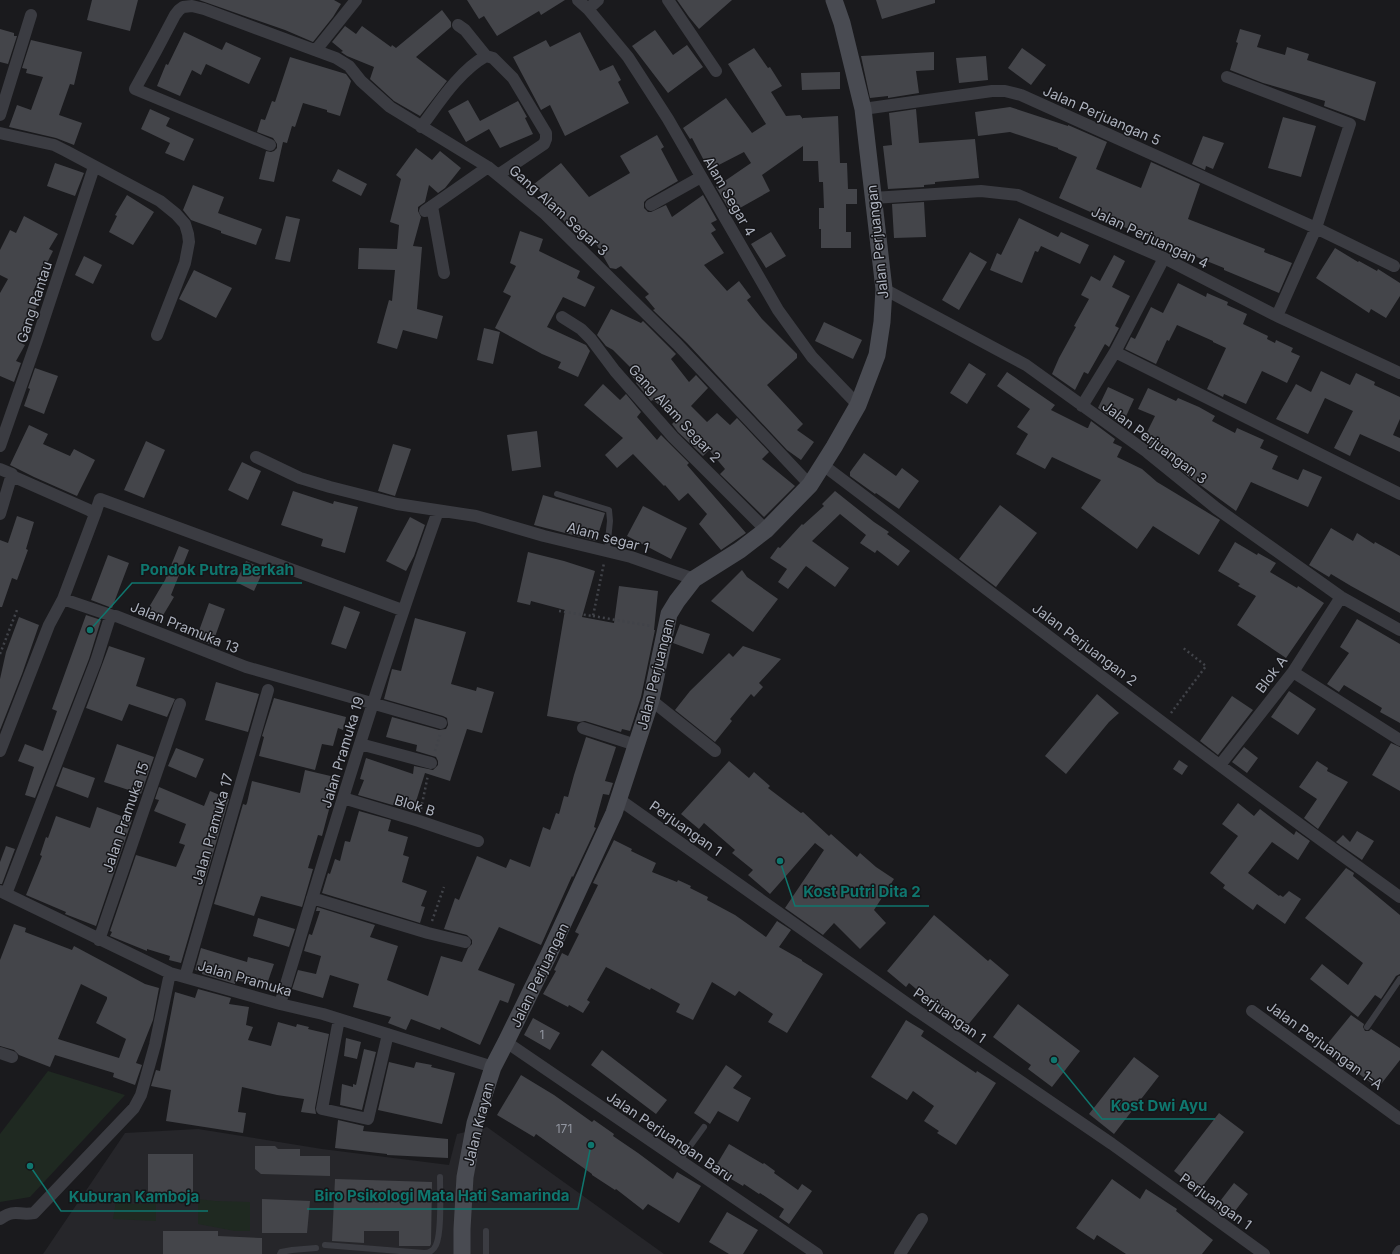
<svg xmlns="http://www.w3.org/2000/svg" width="1400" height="1254" font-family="Inter,sans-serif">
<rect width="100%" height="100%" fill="#1a1a1d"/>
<path fill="#26262a" d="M487,1127L664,1254H43L125,1133L198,1129L322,1149L449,1165L457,1134Z"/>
<path fill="#1f2921" d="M48,1071L125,1095L30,1197L0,1202V1134Z
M198,1199L215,1201L250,1202V1231H235L198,1224Z
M116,1201L133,1204H156V1221L113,1219Z"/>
<path fill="#44454a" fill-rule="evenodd" d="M92,0H138L130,31L87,20Z
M199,0H334L341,4L333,17L313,42L285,30Z
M467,0H565L541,15L539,11L497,36L484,16L479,19Z
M677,0H732L699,29L689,17Z
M876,0H935V3L882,19Z
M442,10L451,22V27L416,57L447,81L420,116L394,101L370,79L374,67L347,56L341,52L343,51L332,42L345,26L356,34L362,26L391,47L392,45L396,48Z
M0,29L14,33V36H17L8,64L0,62Z
M1240,29L1261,35L1257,47L1285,55L1287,47L1309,54L1307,60L1376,82L1365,121L1324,106L1325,101L1263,83L1230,70L1238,43L1236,42Z
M655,30L673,55L687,45L703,67L668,93L632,46Z
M184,32L222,50L226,42L261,58L249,84L206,64L201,75L192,70L180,96L157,86L166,64L168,65Z
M580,32L600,71L613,65L621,80L618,82L629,103L565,136L550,105L541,110L513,57L546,40L550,47Z
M31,40L82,52L74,85L70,84L59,115L82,123L74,145L56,138L9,127L17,105L31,110L43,77L26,73L27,69L22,68Z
M754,48L768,68L770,67L782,86L771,92L786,116L800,115L803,119V118L838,116L840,163H847L848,189H857V204H846V232H851V248H821V229H819V208H824L823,182H819L818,161H803V146L762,175L770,191L731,213L716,187L751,163L744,152L709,170L692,138L690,139L683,128L726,98L752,133L766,124L728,64Z
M1022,48L1046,65L1031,85L1008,68Z
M934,52V70L916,71L919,93L888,98V96L870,98L861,56Z
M986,56L988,80L959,83L956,58Z
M290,57L346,74L351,81L340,116L327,112V110L303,103L295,127L292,126L287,143L283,142L274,182L259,179L266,151L271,152L274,151L277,148V144L273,138L257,132L261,119L265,120L272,101L275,102Z
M840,72V89L802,90L801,73Z
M468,100L480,121L518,101L527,117L525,118L533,134L500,148L489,129L466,142L448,111Z
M1010,107L1068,126V125L1107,142L1096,169L1141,188L1151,162L1200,184L1188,219L1265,249L1264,252L1292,263L1279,293L1224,270V268L1142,235L1059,198L1077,157L1058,149V148L1010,132L978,136L975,112Z
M150,109L170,118L166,126L194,139L184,161L165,153L170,143L141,129Z
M916,109L919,143L975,139L979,178L935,182V184L924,185V187L888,189L883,146L892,145L889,113Z
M1283,117L1316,126L1301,177L1268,168Z
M657,135L664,147L661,149L678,181L647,199L644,202V208L648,212H651L666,205L672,217L703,195L717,220L711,223L716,230L711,233L724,253L704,265L727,291L739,281L751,297L747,300L762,319L797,354V358L767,385L803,424L797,430L814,442L801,460L787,450L687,343L653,310L655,309L645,297L649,294L621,266L616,269L610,268L590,233L582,239L570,224L568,226L534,184L561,163L589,197L630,173L620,156Z
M1203,136L1224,143L1213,169L1206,166L1205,170L1192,164Z
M416,148L432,160L440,151L461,168L445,188L438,193L429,185L425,202L418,207V211L421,217L413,246L422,247L417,309L443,316L437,339L403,330L397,349L377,343L389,300L392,301L395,270L358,269L359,248L397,249L399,225L390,222L401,179L396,175Z
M55,163L84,173L75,196L47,186Z
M338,169L367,184L361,196L332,181Z
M193,185L224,197L218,213L262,229L256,245L221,233V231L191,220L183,210Z
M127,195L154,212L133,245L109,232L117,216L115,215Z
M924,202L926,237L894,238L892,204Z
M24,216L58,234L49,249L53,251L33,291L42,296L19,342L25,345L16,361L21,363L14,382L0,376V293L8,279L0,275V250L10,230L16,233Z
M286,216L300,219L290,262L275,259Z
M1019,218L1058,237L1061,232L1089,245L1080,264L1041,246L1038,252L1035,251L1022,283L990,270L997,253L1001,255Z
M520,231L543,239L539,251L580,271L577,278L595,287L585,307L563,297L547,327L586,345L590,351L578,377L558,368L561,362L542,354L495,328L511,296L503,292L516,266L510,263Z
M771,232L786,256L766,268L751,244Z
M1335,248L1358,262L1359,261L1377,271L1378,269L1400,283V296L1386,318L1371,309L1369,313L1316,278Z
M970,252L987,262L959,310L942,300Z
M1114,255L1125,261L1112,287L1130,296L1115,326L1119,328L1109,347L1105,344L1088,374L1084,372L1075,390L1052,374L1059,358L1076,327L1074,326L1089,299L1081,295L1091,276L1100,281Z
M84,256L102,265L93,284L75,275Z
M194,270L232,288L216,318L179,299Z
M1178,283L1206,297L1207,293L1228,302L1227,305L1247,314L1243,324L1268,336L1267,339L1275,343L1276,340L1293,348L1291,352L1300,356L1287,383L1262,371L1246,404L1224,394L1223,397L1207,389L1226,348L1213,342V341L1177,325L1169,341L1167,340L1156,364L1125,349L1131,337L1135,339L1151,307L1163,313Z
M611,309L641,323L643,321L676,354L671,359L689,382L696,375L708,388L691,406L707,422L717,413L730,425L737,418L769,452L762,459L795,486L764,517L720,474L725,469L709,450L703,456L678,432L672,424L675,421L659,405L653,400L651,401L636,383L637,382L629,373L633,370L613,350L606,346L597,335Z
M824,322L862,340L853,359L815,341Z
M484,328L500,332L493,364L477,360Z
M969,363L986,374L967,404L950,393Z
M35,368L58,376L44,414L24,406L30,389L28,388Z
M1321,371L1350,385L1356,373L1375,382L1374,385L1400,397V419L1393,435L1400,438V452L1360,434L1350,456L1334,448L1353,411L1325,398L1308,434L1276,419L1296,384L1311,392Z
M1007,372L1055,405L1051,410L1087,428H1088L1091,421L1115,439L1113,443L1122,447L1117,457L1142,469L1157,482L1220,520L1199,555L1153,526L1137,549L1081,508L1101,480L1052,457L1045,469L1016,454L1028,434L1017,427L1030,409L997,386Z
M603,384L620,400L626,394L641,412L637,417L657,440L661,435L689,463L687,465L746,533L721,550L699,524L707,514L688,493L679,501L665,485L664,486L633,454L617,468L605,455L623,438L584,405Z
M1108,387L1134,399L1122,425L1098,408Z
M1148,388L1176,401L1178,398L1199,407L1215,416L1212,421L1235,433L1237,428L1264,440L1260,448L1278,456L1272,469L1298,480L1303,469L1322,477L1308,507L1251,482L1236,511L1188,476L1170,461L1172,459L1160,453L1143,440L1155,416L1138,409Z
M29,425L48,434L43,444L70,456L74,449L95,460L77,496L34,477L10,465Z
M537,431L541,467L512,471L507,435Z
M146,441L165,450L144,498L124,490Z
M393,444L411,449L395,496L378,491Z
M864,453L896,476L902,468L919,481L899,509L876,493L875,494L850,476V472Z
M242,462L261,471L248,500L228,490Z
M293,491L333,504L334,501L358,507L345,553L321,546L323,539L281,525Z
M835,491L874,522L889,532L887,534L910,551L898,566L877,550L875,553L860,543L866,535L840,514L812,541L849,568L835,587L806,566L788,589L778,582L787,569L770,558L778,547L780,548L802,524L803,525L824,506L822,504Z
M543,495L605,513L596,541L534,525Z
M1000,505L1037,533L996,587L959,559Z
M643,506L687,528L671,559L627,536Z
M17,516L34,522L26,549L28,550L17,580L12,578L2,607H0V540L8,543Z
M410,517L425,525L414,556L406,571L386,561Z
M1331,528L1353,541L1357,533L1374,544L1375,542L1400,556V613L1351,586L1331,574L1329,577L1309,565Z
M1235,542L1257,555L1258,553L1276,563L1270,572L1297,588L1298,586L1324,603L1286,658L1237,625L1256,596L1238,586L1240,584L1218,571Z
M179,546L189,550L171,595L174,597L159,622L145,614L165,580Z
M528,552L564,561L595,571L582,617L614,623L619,586L658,591L654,630H655L641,697L630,731L622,729L621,732L585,721L579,722L547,716L565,610L531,601L530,605L517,602Z
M108,555L129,563L112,608L91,600Z
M246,561L264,569L254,591L236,582Z
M742,570L747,577L778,599L753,632L711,601Z
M209,603L225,609L212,645L196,639Z
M344,606L360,612L346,649L331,644Z
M86,615L101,620L89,659L35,798L25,795L34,767L18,761L25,744L43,751L57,711L52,709Z
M19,617L39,625L22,674L0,730V679L6,652Z
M415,618L466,632L451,684L476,691L477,687L494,692L482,733L467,729L450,781L425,773L413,811L358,795L364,780L360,779L366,758L413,774L414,766L433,770L438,765V761L436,757L416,751L417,745L386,737L392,717L439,730L446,729L448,725L447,718L443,716L384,699L392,669L401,671Z
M1357,619L1400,644V723L1380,712L1382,708L1344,685L1339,692L1327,684L1349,653L1340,647Z
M680,624L710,634L703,654L673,643Z
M109,646L145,658L136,686L175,699L167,717L129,704L122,721L86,708Z
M743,646L781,659L759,683L763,687L754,697L751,694L730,719L732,721L715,742L675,710L690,691L729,653L733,657Z
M216,682L259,694L248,732L205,720Z
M1289,691L1316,709L1298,735L1271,717Z
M1097,694L1119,713L1109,722L1066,774L1045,756Z
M1232,696L1253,710L1218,755L1200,741Z
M274,698L346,717L343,730L338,728L333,746L322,744L315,770L259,756L264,737L262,736Z
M586,737L616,747L605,781L613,783L609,795L603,794L594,827L596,828L573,877L572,876L541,945L499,927L478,970L515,984L508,1003L500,1000L480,1045L441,1027L440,1030L411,1019L406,1030L388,1023L391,1017L353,1007L359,984L330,975L323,998L292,989L298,970L316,974L321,956L304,951L309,934L312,935L320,911H316L317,907L375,925L370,937L398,946L387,980L428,996L441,956L462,962L468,948L472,944V940L467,935L444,929L455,898L459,900L477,856L506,868L510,859L530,867L543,827L550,830L556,813L559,814L564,796L568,797L574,775Z
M1391,743L1400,747V791L1372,775Z
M117,744L154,757L141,794L104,782Z
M1244,747L1258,758L1247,773L1232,762Z
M176,748L204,759L196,778L168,766Z
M1179,760L1188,766L1182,775L1173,769Z
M729,761L749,778L754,772L770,786L768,788L801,813L803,812L829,836L831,834L857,857L860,853L876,867L894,879L874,910L886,923L860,949L834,923L823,935L785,908L824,850L815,843L770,894L748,875L753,870L732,853L735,850L704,823L699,829L681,814Z
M1317,761L1328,768L1327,771L1348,782L1318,829L1304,818L1317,799L1299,787Z
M63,767L95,778L88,798L56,786Z
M305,770L339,778L333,802H331L322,836L318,835L308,868L313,869L302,907L261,896L254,916L214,904L243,804L246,805L247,803L252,781L300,793Z
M159,787L204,806L210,791L229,799L181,963L169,960L170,956L147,949V951L110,936L112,932L110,931L136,855L176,867L185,845L179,843L186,824L154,811L159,800L155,799Z
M1238,803L1254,816L1260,809L1294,835L1296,831L1310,841L1298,860L1272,842L1248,873L1279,896L1280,895L1283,897L1289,891L1301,899L1285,924L1257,904L1253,910L1223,888L1225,885L1210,873L1238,836L1222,824Z
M97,807L132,820L96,926L65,914L66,912L26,895L42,856L40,855L46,837L48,838L56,816L90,828Z
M359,811L391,820L388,831L408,837L403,855L409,857L402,882L427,891L421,906L425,907L420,923L322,893L328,873L330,874L335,859L340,861L345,841L350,842Z
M1357,831L1374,841L1362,860L1336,842L1343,835L1350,842Z
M614,840L632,849L631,851L656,863L652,872L677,882L678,880L691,886L690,888L708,897L707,900L735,915L766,937L777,921L791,930L779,947L802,960V961L823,974L787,1033L768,1022L773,1014L739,991L735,996L712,982L693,1020L676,1012L680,1004L651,988L650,990L606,967L587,1000L590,1002L583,1013L569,1005L568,1007L543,994L556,971L554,970L562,953L568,956L579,934L575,932L598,885L593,883Z
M6,846L15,849L2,884H0V862Z
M1346,868L1354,873L1353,876L1400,915V974L1396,976L1381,999L1375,995L1358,1017L1310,979L1322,964L1348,985L1363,963L1305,918Z
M934,915L988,961L990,959L1009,975L967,1026L942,1007L940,1009L909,983L906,987L887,971Z
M258,918L295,929L289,947L253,936Z
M14,924L26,928L25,932L72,950L74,946L145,984L159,988L153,1020L136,1063L142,1065L135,1085L113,1077L114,1073L55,1055L50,1067L19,1055L14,1050L0,1046V960ZM81,984L107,997V999L96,1023L126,1039L119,1058L58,1039Z
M201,948L247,962L248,957L274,964L266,987L236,980L235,984L202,974V972L195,970Z
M198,989L231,998L229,1004L249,1007L246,1025L253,1027L248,1040L271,1046L278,1022L296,1027L297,1024L309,1027L308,1029L329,1034L315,1108L316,1114L301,1112L304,1099L277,1095L242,1087L238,1112L246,1113L243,1133L166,1121L171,1090L151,1086L156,1070L160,1071L175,992L195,998Z
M1018,1004L1080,1051L1052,1087L1028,1069L1031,1065L993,1037Z
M1351,1015L1364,1024L1363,1027L1365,1031H1369L1371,1029L1400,1048V1060L1378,1088L1324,1048Z
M533,1018L560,1033L550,1050L524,1035Z
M906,1020L924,1031L921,1036L976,1073L977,1071L996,1083L956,1145L937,1133L939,1131L924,1121L934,1106L913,1091L907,1100L871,1077Z
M346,1038L361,1042L357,1059L344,1056Z
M364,1049L376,1052L362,1110L340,1105L342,1084L353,1087V1084L356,1085Z
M602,1050L667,1100L656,1114L591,1065Z
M1134,1057L1159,1076L1114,1134L1089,1114Z
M389,1062L414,1068L416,1062L432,1065L431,1067L455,1073L442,1124L378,1110Z
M726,1065L742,1076L733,1088L751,1098L738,1122L718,1111L710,1124L694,1113Z
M521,1075L554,1095L592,1122L594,1120L614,1134L613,1136L638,1153L673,1179L677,1172L701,1186L679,1223L648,1204L643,1210L616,1189L615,1190L592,1175V1174L536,1134L534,1137L497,1115Z
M1219,1113L1244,1132L1199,1191L1174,1171Z
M338,1120L364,1126L363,1131L448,1139V1158L387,1155V1154L335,1148Z
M729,1144L763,1164L764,1163L775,1171L774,1173L798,1190L802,1184L812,1191L789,1224L779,1217L784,1209L760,1193L759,1194L744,1184L743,1186L714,1169Z
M255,1146H275L278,1149H300V1156H330V1176L261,1174L255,1169Z
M148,1154H193V1199H148Z
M335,1179L432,1182L431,1244L430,1246H399V1231H364V1243L332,1241Z
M1112,1179L1140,1199L1146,1189L1177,1209L1176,1211L1213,1240L1202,1254H1126L1097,1235L1094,1240L1076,1228Z
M1234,1183L1248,1194L1229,1219L1214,1209Z
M262,1199L310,1201L307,1233H262Z
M727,1212L758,1230L743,1254H729L709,1242Z
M163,1231H218V1236L262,1238V1254H163Z"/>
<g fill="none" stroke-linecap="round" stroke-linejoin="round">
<path stroke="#414349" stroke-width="2.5" stroke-dasharray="2 3" stroke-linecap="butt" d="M559,611L593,616L604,563
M593,616L651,626
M0,654L17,610
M1171,713L1206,666L1182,647
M435,751L440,735
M421,809L428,775
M432,921L444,887"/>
<path stroke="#3b3c42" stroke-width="6" d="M557,494L609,510L610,521L607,550
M1367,1027L1400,979
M680,1160L704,1127
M486,1231V1254
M325,1245L424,1253C429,1253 434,1250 436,1245C442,1232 440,1193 440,1177
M280,1254L281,1252L292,1250L316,1248"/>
<path stroke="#3b3c42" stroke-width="12" d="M578,0L588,9L628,57L668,119L778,310L812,357L858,405
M668,0L716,71
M588,9L598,0
M458,25L465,30L486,56L493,58L513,78L546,133V139L544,144L498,175
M316,50L356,0
M1227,77L1350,124L1316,228L1277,316
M863,109L992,91H1005L1021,95L1316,228L1394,266
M0,115L31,15
M421,127C439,103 459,71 486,56
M0,133L54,145L66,151L160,201L176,214L185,224L188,234L189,242L185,263L157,335
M270,145L135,89L156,51L175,15L179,10L183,7L192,6L204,9L336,58L349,66L361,81L390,107L488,167L544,213L677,344L810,485
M873,198L981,191L1018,195L1164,258L1277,316L1400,373
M651,205L701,177
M432,206L444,273
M425,211L488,167
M884,289L1026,365L1147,452L1216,508L1341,597L1400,630
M562,317L581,329L591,339L615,371L673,437L766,530
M1115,352L1400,494
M1082,406L1115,352L1164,258
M0,446L37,340L94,167
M256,457L300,478L330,487L397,504L476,516L544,536L631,557L694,579
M823,465C1015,610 1204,757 1400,897
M0,469L12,474L0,514
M95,514L100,499L402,610
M63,599L113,616
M1293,672L1400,740
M651,700L715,751
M583,728L636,745
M360,744L431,763
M0,751L49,625L63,599L95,514L89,510L12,476
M1220,765L1293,672L1341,597
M343,798L419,821L478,841
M620,800L916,1010L1112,1144L1264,1254
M0,891L170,973L280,1004L323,1014L493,1067
M6,894L96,661L110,617L116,616L246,667L441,723
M312,898L428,933L465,942
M99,940L180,704
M185,977L268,690
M280,1004C330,839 380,673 438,511
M1252,1011L1400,1119
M339,1019L322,1109L368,1119L388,1034
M506,1042L817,1254
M0,1053L12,1057
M0,1219C16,1208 18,1216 34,1213L134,1108L141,1095L155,1045L170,973
M900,1254L922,1219
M1398,1254L1400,1251"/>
<path stroke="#494b52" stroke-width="17" d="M462,1254V1229L465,1177L475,1123L493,1067L506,1042L549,954L614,813L651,700L669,614L677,601L694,579L740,550L766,530L810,485L834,447L858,405L877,355L882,322L884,289L863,109L842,23L834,0"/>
</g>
<g text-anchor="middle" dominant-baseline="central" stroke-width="3" stroke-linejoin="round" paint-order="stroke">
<g font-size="12" fill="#9296a0">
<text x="542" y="1034">1</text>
<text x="564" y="1128">171</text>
</g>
<g font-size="14" fill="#acb1bd" stroke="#151518">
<text transform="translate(1102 115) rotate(24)">Jalan Perjuangan 5</text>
<text transform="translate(730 196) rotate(60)">Alam Segar 4</text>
<text transform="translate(559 210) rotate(42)">Gang Alam Segar 3</text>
<text transform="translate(1150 237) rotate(25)">Jalan Perjuangan 4</text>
<text transform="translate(877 242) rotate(-96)">Jalan Perjuangan</text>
<text transform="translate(34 302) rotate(-72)">Gang Rantau</text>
<text transform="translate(675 413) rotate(47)">Gang Alam Segar 2</text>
<text transform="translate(1155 442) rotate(37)">Jalan Perjuangan 3</text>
<text transform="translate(608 537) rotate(15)">Alam segar 1</text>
<text transform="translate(185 627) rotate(22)">Jalan Pramuka 13</text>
<text transform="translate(1085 644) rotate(37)">Jalan Perjuangan 2</text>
<text transform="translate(655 674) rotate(-76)">Jalan Perjuangan</text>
<text transform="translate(1271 674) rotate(-53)">Blok A</text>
<text transform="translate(342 752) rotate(-73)">Jalan Pramuka 19</text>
<text transform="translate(415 805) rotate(17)">Blok B</text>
<text transform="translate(125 817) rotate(-71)">Jalan Pramuka 15</text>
<text transform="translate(686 828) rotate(35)">Perjuangan 1</text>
<text transform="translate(212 829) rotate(-74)">Jalan Pramuka 17</text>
<text transform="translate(539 975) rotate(-64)">Jalan Perjuangan</text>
<text transform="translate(245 978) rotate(16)">Jalan Pramuka</text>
<text transform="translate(950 1015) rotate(35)">Perjuangan 1</text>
<text transform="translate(1325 1045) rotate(36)">Jalan Perjuangan 1-A</text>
<text transform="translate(478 1124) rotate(-76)">Jalan Krayan</text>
<text transform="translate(670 1136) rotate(34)">Jalan Perjuangan Baru</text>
<text transform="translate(1216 1201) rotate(36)">Perjuangan 1</text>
</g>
</g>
<path fill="none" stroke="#0f766e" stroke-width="1.5" d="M90 630L132 583H302M780 861L795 906H929M1054 1060L1102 1119H1215M591 1145L578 1209H307M30 1166L61 1211H208"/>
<g fill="#0f766e" stroke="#151518" stroke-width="1.5">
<circle cx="90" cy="630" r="4"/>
<circle cx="780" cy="861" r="4"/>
<circle cx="1054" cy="1060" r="4"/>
<circle cx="591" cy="1145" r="4"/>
<circle cx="30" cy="1166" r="4"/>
</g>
<g font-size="15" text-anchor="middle" font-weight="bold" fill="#0f766e" stroke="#151518" stroke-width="3" stroke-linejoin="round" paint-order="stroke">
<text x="217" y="575">Pondok Putra Berkah</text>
<text x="862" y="897">Kost Putri Dita 2</text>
<text x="1159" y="1111">Kost Dwi Ayu</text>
<text x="442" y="1201">Biro Psikologi Mata Hati Samarinda</text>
<text x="134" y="1202">Kuburan Kamboja</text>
</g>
</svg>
